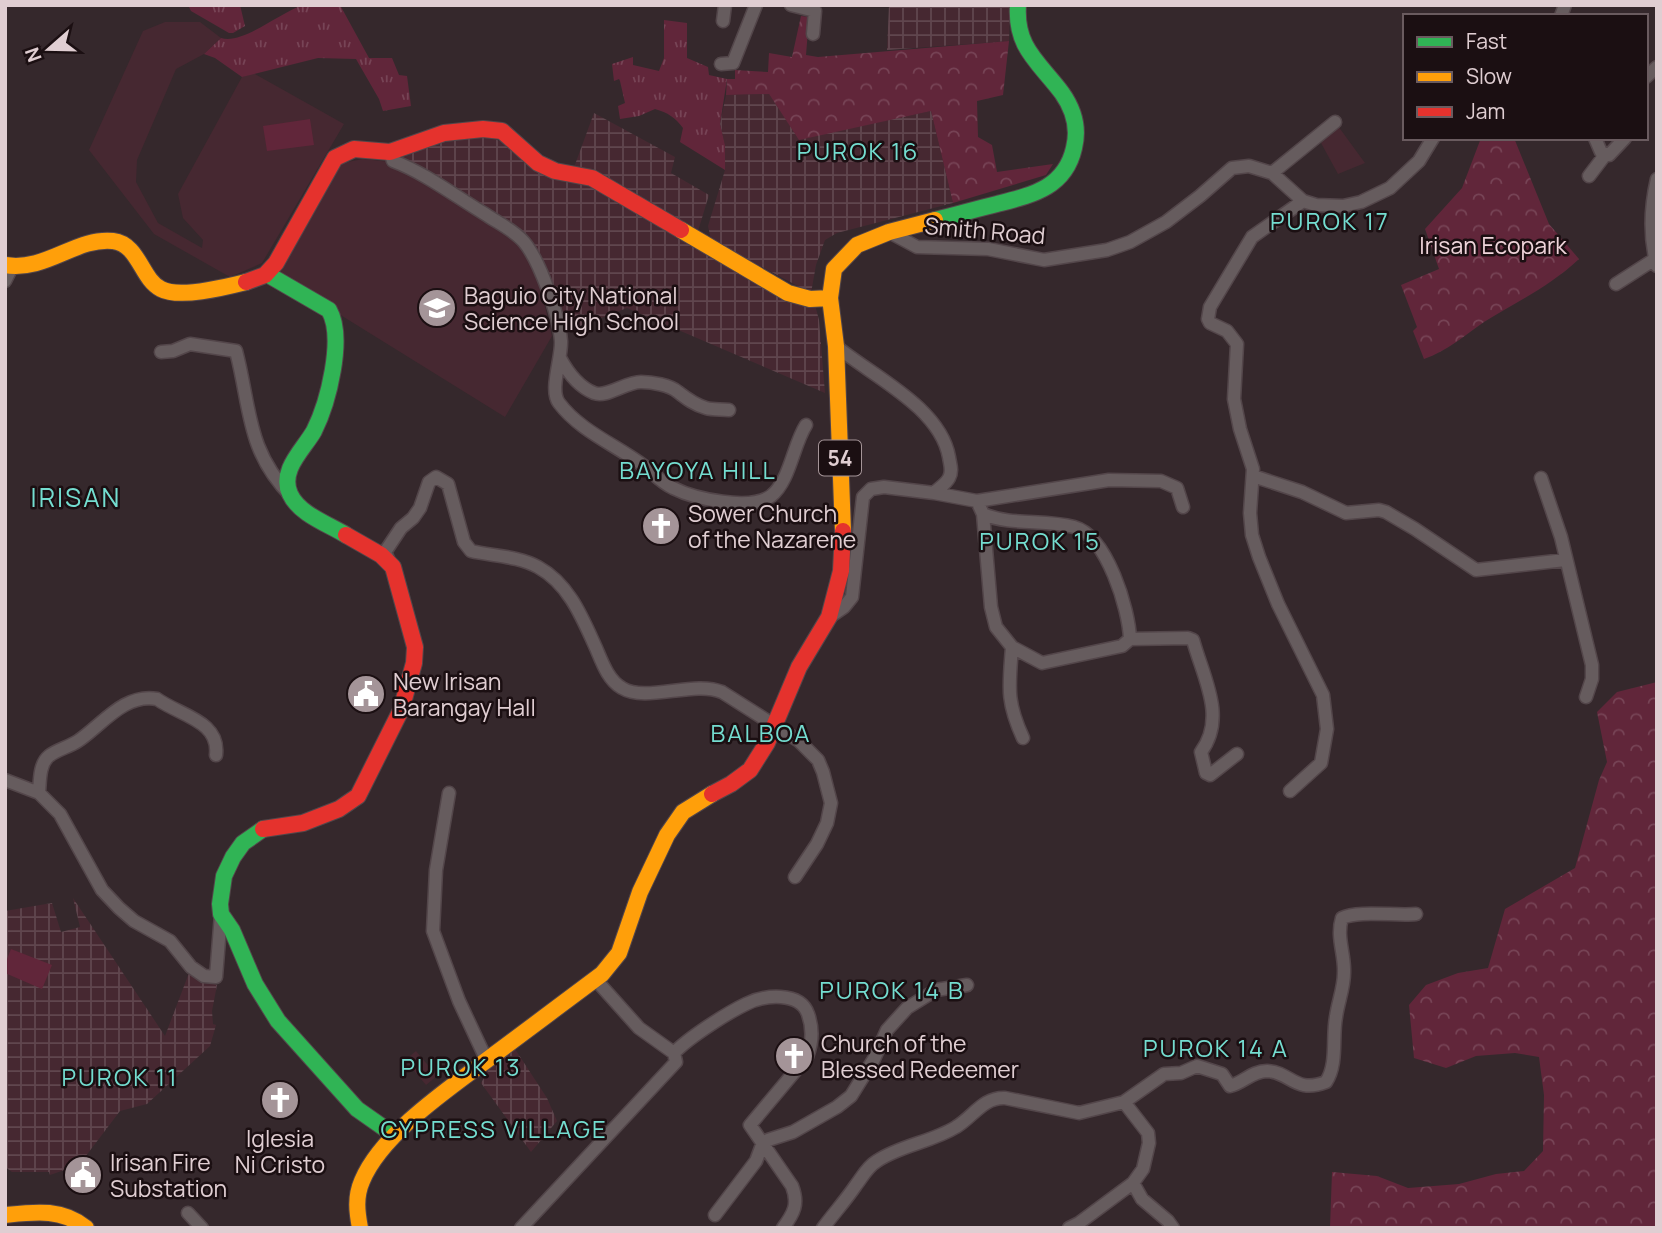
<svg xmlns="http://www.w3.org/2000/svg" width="1662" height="1233" font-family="Manrope,sans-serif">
<defs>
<pattern id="industrial-grid" width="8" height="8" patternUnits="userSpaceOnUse" patternTransform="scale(1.75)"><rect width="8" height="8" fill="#462831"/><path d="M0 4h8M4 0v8" fill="none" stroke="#60464e"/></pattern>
<pattern id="grass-tufts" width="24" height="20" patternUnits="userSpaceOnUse" patternTransform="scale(1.75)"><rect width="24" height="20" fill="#61263a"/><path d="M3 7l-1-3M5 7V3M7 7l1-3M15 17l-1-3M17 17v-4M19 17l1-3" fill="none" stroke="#774456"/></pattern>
<pattern id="forest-crowns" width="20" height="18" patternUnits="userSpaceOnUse" patternTransform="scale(1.75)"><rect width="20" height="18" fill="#61263a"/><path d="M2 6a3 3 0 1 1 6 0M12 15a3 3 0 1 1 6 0" fill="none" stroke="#774456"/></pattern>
</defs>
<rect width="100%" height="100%" fill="#35282c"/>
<path fill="#462831" d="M165,22H200L221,38L204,54L176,69L137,160L136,182L158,223L202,248L203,240L183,218L178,194L242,77L253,73L344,124L262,263L230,277L154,234L89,150L143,31Z
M1338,126L1365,163L1338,174L1321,143Z
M363,159L391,162L505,228L526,251L539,281L552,336L505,417L276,275L342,163Z
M416,1051L437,1076L426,1085L405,1060Z"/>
<path fill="url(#industrial-grid)" d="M889,5H1010L1009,41L887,50Z
M769,94L799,139L931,111L953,203L837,233L825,240L816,265L811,293L711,240L708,226L725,170V145L720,124L726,95Z
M594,113L675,157L671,173L709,195L698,231L573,170Z
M488,137L506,143L548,177L565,182L589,183L815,305L819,320L825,393L627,308L570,330L541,256L527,238L398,159L445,140Z
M73,898L165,1036L189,973L217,985L212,1011L213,1024L216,1025L210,1046L147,1104L120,1111L79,1165L50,1175L49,1172H12L5,1167V911L52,903L61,932L80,927Z
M515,1049L547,1098L557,1121L531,1152L481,1083L489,1069Z"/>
<path fill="url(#grass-tufts)" d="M188,5H240L245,26L233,33H229L191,11Z
M303,5H340L369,58H392L399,75L407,76L411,106L383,111L379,99L356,59L318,58L242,77L215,58L204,54L221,38C242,45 279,13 303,5Z
M664,20L687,23V58L708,67L709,75L727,79L720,124L725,145V170L680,142L683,128C675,117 668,113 655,109L639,116L620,119L618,106L625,103L620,81L619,79L614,81L612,64L633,57V65L659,71L664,58Z"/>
<path fill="url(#forest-crowns)" d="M801,16L809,17L806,55L818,57L1009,41L1003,95L977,101L978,137L992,145L997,172L1053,164L1046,175L953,203L931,111L799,140L769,94L726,95L727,79H735V70L768,72L769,53L792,57Z
M1481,138H1514L1549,224L1579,259C1549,287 1518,301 1484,322C1464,336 1447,351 1424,359L1413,331L1417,327L1401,285L1439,269L1425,229L1462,188Z
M1657,682V1228H1330L1332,1172L1377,1176L1408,1188L1459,1184L1496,1174L1524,1171L1543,1151L1544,1095L1539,1057L1515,1053L1476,1056L1446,1068L1414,1058L1409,1005L1426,985L1458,973L1488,968L1505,909L1575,868L1599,780L1607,762L1597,712L1617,692Z"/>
<path fill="#61263a" d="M310,119L314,145L267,151L263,126Z
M11,949L52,965L42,989L5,973V964Z"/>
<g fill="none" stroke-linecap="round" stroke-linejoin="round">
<defs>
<path id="street" d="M791,5L815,11L813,34
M1561,16L1565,5
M723,21L725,5
M721,64L733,63L756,5
M1646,77L1657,67
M1595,138L1601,152L1609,155L1625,138
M390,152L393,161C425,173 455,196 485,214C498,223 514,230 524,242C540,261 559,316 561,341C562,358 549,390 559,403C580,431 616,445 644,466C653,473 662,483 673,488C695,499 750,511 771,496C790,481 793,445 806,425
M1272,173L1335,122
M1589,176L1605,155
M1657,179C1650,209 1649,236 1657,266
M889,232L917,247L988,249L1044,260L1107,250L1130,242L1166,222L1200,196L1232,168L1249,166L1272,173L1303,201L1316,205L1343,206L1361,202L1390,188L1419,161L1433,138
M5,281L12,267
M1616,284L1655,259
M161,352L173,351L190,344L236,351C251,408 246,450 291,496
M560,358C567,371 579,387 594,393C607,398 625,382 641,382C652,382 670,385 678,392C687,399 695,405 706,408C713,410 721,409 729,410
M1253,476L1302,492L1346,513L1379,510L1386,512L1415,529L1476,570L1565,560
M1541,478L1561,537L1592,665V679L1586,697
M934,493L977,501L1109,480L1161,481L1177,488L1183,507
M977,501L983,514L991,607L996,627L1012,647L1042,663L1122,646L1130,639L1188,638L1193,640C1203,677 1227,717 1201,752L1206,773L1210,775L1237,754
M983,514C1012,526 1044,519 1074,527C1107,536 1129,609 1130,639
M389,561L385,552L401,528L413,518L420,508L429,482L436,477L448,484L464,542L471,551C492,556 518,556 538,567C569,584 582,617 596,648C602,662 608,680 622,688C646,703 694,680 722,692L799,741L818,760L823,772L831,803L827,823L817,844L795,877
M831,616L844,607L852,597L863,497L871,489L884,487L934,493C939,488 946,484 949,478C953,471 950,464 949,457C940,407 872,376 836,346
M1012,647C1009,687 1006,701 1023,738
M5,780L39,793L60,814L102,890L119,908L134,921L170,941L191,967L204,976L216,977L221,914
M1290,791L1321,763L1327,729L1323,695L1278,604L1259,557L1252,535L1250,513L1253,469L1240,429L1234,399L1237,344L1227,331L1210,323L1208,319L1210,307L1252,237L1303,201
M39,793C40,782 39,764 49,756C56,750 69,747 78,741C102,725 124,693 157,699C181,716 220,721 216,755
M449,793L436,870L433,931L459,1001L487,1061
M596,980L639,1028L674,1053C688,1038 727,1013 746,1004C764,995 800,991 808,1014C813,1028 812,1044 807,1057L750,1125L792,1186C799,1204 794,1213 783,1228
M1124,1102L1164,1074L1181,1073L1197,1066L1222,1074L1230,1086C1243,1083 1252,1071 1267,1071C1291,1072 1295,1094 1326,1082C1338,1064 1332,1037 1336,1017C1338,1002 1344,988 1344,973C1345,954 1336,937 1342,918C1358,910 1396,916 1416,914
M1133,1183L1142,1199L1168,1221L1173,1228
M188,1213L202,1228
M715,1215L756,1161L762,1145L768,1140L793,1132L837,1107L851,1096L874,1059L887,1030L907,1008L936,990L967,985
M521,1228L676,1062L674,1053
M823,1228C834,1213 846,1200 856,1185C863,1176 867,1167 877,1161C901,1145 932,1142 956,1127C973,1117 983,1097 1005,1098L1079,1113L1124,1102L1148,1133L1149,1143L1143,1169L1133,1183L1079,1223L1069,1228"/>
<path id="fast" d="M935,220C956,215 976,209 997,204C1032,195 1065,188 1074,148C1079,128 1074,110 1062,93C1039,62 1015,48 1018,5
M267,274L329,310C345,338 328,403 314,431C304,449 279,470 290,494C299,514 328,524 346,535
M263,829L243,843L233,857L224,876L220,904L221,914L232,930L255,984L278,1021L357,1109L394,1135"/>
<path id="slow" d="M681,230L788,293L810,299L830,298
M5,265C46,272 76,237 113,241C139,244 141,279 161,289C180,299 226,287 246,282
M843,531L836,346L830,298L834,269L857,245L889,232L935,220
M5,1215C34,1212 62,1208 86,1228
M360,1228C357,1212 355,1197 362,1181C382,1133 450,1088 491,1057C528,1029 565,1002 602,974L619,953L640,892L667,835L683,812L712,794"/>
<path id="jam" d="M246,282L265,275L276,263L335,158L354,149L390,152L444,133L483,129L502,131L538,163L555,171L592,178L681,230
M712,794L731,784L750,770L767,743L799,667L829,617L841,571L843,531
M263,829L303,823L339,809L358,796L401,710L414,663L415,647L393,567L381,555L346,535"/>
</defs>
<use href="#street" stroke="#53464a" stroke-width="15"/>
<use href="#fast" stroke="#53464a" stroke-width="18"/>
<use href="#slow" stroke="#53464a" stroke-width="18"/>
<use href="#jam" stroke="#53464a" stroke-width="18"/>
<use href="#street" stroke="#665c5e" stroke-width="12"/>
<use href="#fast" stroke="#30b455" stroke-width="16"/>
<use href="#slow" stroke="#ff9f0a" stroke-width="16"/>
<use href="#jam" stroke="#e5322d" stroke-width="16"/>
</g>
<defs>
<symbol id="school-disc" viewBox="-11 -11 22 22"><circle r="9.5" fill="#a49498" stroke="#1b0f12"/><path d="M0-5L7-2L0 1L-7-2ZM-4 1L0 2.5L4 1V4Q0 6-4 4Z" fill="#fff"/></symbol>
<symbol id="church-disc" viewBox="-11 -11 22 22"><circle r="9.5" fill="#a49498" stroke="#1b0f12"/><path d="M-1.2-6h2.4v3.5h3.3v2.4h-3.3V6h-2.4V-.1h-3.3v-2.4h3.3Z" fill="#fff"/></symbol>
<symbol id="civic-disc" viewBox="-11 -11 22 22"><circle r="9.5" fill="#a49498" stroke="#1b0f12"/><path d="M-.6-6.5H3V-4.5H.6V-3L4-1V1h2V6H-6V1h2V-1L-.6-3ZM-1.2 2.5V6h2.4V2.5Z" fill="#fff"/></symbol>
</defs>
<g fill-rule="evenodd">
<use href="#school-disc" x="415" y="286" width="44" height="44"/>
<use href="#church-disc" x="639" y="504" width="44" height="44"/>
<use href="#civic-disc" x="344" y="672" width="44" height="44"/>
<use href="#church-disc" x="772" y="1034" width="44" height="44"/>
<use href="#church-disc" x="258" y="1078" width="44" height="44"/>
<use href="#civic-disc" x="61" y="1153" width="44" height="44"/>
</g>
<g text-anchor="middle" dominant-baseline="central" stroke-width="5" stroke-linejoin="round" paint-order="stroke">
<rect fill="#1b0f12" stroke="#a59598" stroke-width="2" x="819" y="440.5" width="42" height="35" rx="5"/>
<g font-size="21" font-weight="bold" fill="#e0ced2">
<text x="840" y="458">54</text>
</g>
<g font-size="23" fill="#e0ced2" stroke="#1b0f12">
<text transform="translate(985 230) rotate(5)">Smith Road</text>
</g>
<g font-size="23" fill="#efd4da" stroke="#1b0f12">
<text x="1493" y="245">Irisan Ecopark</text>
</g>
<g font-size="23" fill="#e0ced2" stroke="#1b0f12" text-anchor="start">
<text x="464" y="295">Baguio City National<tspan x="464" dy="26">Science High School</tspan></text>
<text x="688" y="513">Sower Church<tspan x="688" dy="26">of the Nazarene</tspan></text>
<text x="393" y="681">New Irisan<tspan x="393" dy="26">Barangay Hall</tspan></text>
<text x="821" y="1043">Church of the<tspan x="821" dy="26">Blessed Redeemer</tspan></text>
<text x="280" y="1138" text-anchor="middle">Iglesia<tspan x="280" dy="26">Ni Cristo</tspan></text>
<text x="110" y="1162">Irisan Fire<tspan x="110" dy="26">Substation</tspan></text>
</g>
<g font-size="24" letter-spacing="2" fill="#74ddd0" stroke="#1b0f12">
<text x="858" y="150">PUROK 16</text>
<text x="1330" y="220">PUROK 17</text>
<text x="698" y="469">BAYOYA HILL</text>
<text x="1040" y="540">PUROK 15</text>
<text x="761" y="732">BALBOA</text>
<text x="892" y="989">PUROK 14 B</text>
<text x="1216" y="1047">PUROK 14 A</text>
<text x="461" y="1066">PUROK 13</text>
<text x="120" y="1076">PUROK 11</text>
<text x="494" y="1128">CYPRESS VILLAGE</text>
</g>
<g font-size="26" letter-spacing="2" fill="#74ddd0" stroke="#1b0f12">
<text x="76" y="497">IRISAN</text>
</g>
</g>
<rect width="1662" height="1233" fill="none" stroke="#e0ced2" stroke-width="14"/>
<rect x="1403" y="14" width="245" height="126" fill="#1b0f12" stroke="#6a5b5f" stroke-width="2"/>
<rect x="1417" y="37" width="35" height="10" fill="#30b455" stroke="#6a5b5f" stroke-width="2"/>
<text x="1466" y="49" font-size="21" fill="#e0ced2">Fast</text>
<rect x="1417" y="72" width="35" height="10" fill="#ff9f0a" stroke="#6a5b5f" stroke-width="2"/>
<text x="1466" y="84" font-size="21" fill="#e0ced2">Slow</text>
<rect x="1417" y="107" width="35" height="10" fill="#e5322d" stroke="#6a5b5f" stroke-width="2"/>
<text x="1466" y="119" font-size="21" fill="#e0ced2">Jam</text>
<g transform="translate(49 49) rotate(250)" stroke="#1b0f12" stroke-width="5" paint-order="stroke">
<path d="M0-5L12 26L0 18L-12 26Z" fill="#e0ced2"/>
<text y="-10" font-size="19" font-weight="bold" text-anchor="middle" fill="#e0ced2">N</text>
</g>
</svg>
